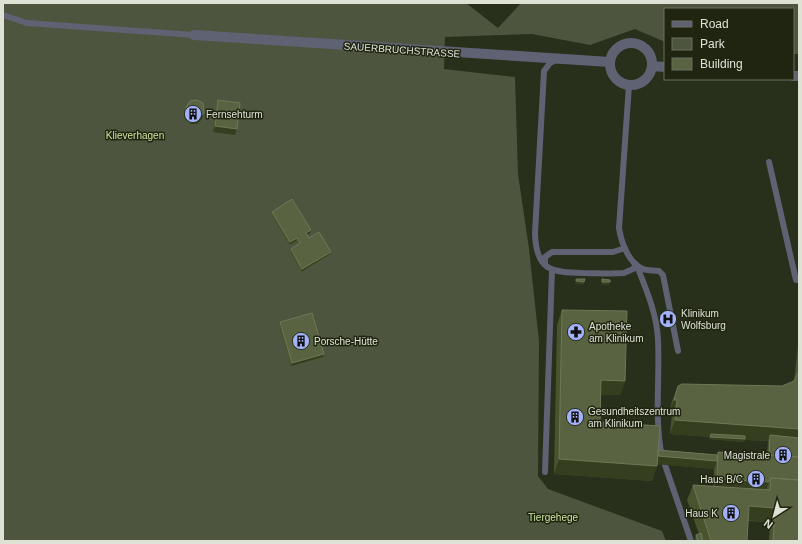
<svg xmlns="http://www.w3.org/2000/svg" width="802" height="544" font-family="Arial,sans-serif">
<rect width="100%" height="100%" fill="#282f1a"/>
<path fill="#4e553e" d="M3,3H466L498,28L521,3H799V54H793V9H665V42L635,29L590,45L532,34L445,37L444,69L515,77L518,174L529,249L539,341L538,476L548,489L662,531L666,541H3Z"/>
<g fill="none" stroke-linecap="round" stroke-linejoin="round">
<path stroke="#5e6273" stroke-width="6" d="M3,15L27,23L194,35
M556,60L550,63L544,71L535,233C536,271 551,272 583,273C597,273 611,274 624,273L633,269L636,264
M629,85L619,228C621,241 628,263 643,269C648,271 653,270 659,271L663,275L678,351
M769,162L796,280H799
M545,265V257L552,252H613L625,248
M637,266C646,289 657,314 658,340C660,379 654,418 662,457
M665,465L691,541
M545,472L552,270"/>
<path stroke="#5e6273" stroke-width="10" d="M194,35L610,62
M610 64a21 21 0 1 1 42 0a21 21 0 1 1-42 0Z
M653,66L665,67
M793,76H799"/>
</g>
<path fill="#49542f" d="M218,100L235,135L213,132L216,106Z
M186,107L204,113L202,119L197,124H190L184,119V112Z
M272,212L311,230L310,233L307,234L309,238L331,252L330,254L301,272L290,252L291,249L298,244L296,241L289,245L271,215Z
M562,310L625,381L620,395H601L600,422L658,450L717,455L718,452L767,455L768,441L745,440L744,442L709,439L710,437L670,434L672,414H669L672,401L678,386H782L794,381L799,336V541H769L770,522L748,521L747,541H696L695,538L696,535L699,534L687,500L693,485L713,487L714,469L657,464L652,481L554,474L557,325Z
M280,322L323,357L291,366L279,325Z"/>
<path fill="#353f1f" d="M204,113L202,119L197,124H190L192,118Z
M215,126L237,129L235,135L213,132Z
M311,230L310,233L305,236L306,233Z
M297,238L296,241L289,245L290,242Z
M331,252L330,254L301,272L302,269Z
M576,281L584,282L583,285L575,284Z
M602,282H610L609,285H601Z
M324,354L323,357L291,366L292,363Z
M601,380L625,381L620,395H596Z
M674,400H677L672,414H669Z
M675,420L799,429V444L770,435L768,441L745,440L744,442L709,439L711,434L710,437L670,434Z
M656,456L717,461L714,469L653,464Z
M559,459L657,466L652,481L554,474Z
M717,479L769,482L765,493L713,489Z
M749,506L775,508L770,522L744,520Z"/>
<path fill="#596341" stroke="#6e7758" d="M197,100L203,103L204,113L199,118H192L186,114V107L190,101Z
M218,100L240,103L237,129L215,126Z
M292,199L311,230L306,233L309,238L319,232L331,252L302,269L291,249L300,243L297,238L290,242L272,212Z
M576,279H585L584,282L576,281Z
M602,279L610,280V282H602Z
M562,310L627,311L625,381L601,380L600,422L660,426L657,466L559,459Z
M312,313L324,354L292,363L280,322Z
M799,369V429L675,420L677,400H674L678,386L682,384L782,386L794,381L799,371Z
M711,434L745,436V439L710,437Z
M770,435L799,438V457L769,455Z
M658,450L717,455V461L658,456Z
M718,452L799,457V480L771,478L769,482L717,479Z
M771,478L799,480V541H773L775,508L749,506L747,541H711L693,485L770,490Z
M701,533L703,541H698L696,535Z"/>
<defs>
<symbol id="building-disc" viewBox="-11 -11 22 22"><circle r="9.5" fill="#a4b2fc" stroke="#1f2510"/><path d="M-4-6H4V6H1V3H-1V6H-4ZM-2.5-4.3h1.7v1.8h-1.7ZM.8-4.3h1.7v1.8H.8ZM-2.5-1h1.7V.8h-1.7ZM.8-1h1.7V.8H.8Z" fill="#111"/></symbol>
<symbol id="hospital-disc" viewBox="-11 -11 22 22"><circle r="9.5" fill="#a4b2fc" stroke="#1f2510"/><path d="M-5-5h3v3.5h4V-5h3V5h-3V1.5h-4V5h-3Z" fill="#111"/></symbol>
<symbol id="pharmacy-disc" viewBox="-11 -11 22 22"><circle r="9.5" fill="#a4b2fc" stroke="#1f2510"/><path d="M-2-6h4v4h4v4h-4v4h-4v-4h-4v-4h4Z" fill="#111"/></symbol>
</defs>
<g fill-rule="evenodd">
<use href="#building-disc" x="183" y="104" width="20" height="20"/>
<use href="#hospital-disc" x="658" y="309" width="20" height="20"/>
<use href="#pharmacy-disc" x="566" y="322" width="20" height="20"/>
<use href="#building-disc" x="291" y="331" width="20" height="20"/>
<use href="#building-disc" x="565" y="407" width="20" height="20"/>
<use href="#building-disc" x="773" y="445" width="20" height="20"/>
<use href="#building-disc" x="746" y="469" width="20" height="20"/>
<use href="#building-disc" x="721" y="503" width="20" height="20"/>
</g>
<g text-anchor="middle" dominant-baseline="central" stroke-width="3" stroke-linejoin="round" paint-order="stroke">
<g font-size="10" fill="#dde2d5" stroke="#1f2510">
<text transform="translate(402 50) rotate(4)">SAUERBRUCHSTRASSE</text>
</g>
<g font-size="10" fill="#dde2d5" stroke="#1f2510" text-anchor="start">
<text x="206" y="114">Fernsehturm</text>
<text x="681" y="313">Klinikum<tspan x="681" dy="12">Wolfsburg</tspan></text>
<text x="589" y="326">Apotheke<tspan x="589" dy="12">am Klinikum</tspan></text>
<text x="314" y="341">Porsche-Hütte</text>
<text x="588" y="411">Gesundheitszentrum<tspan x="588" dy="12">am Klinikum</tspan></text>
<text x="770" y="455" text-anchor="end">Magistrale</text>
<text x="743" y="479" text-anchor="end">Haus B/C</text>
<text x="718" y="513" text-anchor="end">Haus K</text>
</g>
<g font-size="10" fill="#cde3a0" stroke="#1f2510">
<text x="135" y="135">Klieverhagen</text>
<text x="553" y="517">Tiergehege</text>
</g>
</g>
<rect width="802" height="544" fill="none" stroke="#dde2d5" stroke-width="8"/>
<rect x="664" y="8" width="130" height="72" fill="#1f2510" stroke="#6b715f"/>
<rect x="672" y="21" width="20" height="6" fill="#5e6273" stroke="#6b715f"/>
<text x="700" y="28" font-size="12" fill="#dde2d5">Road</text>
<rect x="672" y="38" width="20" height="12" fill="#4e553e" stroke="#6b715f"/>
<text x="700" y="48" font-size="12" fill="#dde2d5">Park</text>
<rect x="672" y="58" width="20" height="12" fill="#596341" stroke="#6b715f"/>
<text x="700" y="68" font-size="12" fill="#dde2d5">Building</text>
<g transform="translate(774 516) rotate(216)" stroke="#1f2510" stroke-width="3" paint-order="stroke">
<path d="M0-3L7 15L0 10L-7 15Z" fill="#dde2d5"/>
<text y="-6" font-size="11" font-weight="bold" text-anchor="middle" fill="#dde2d5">N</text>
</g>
</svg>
